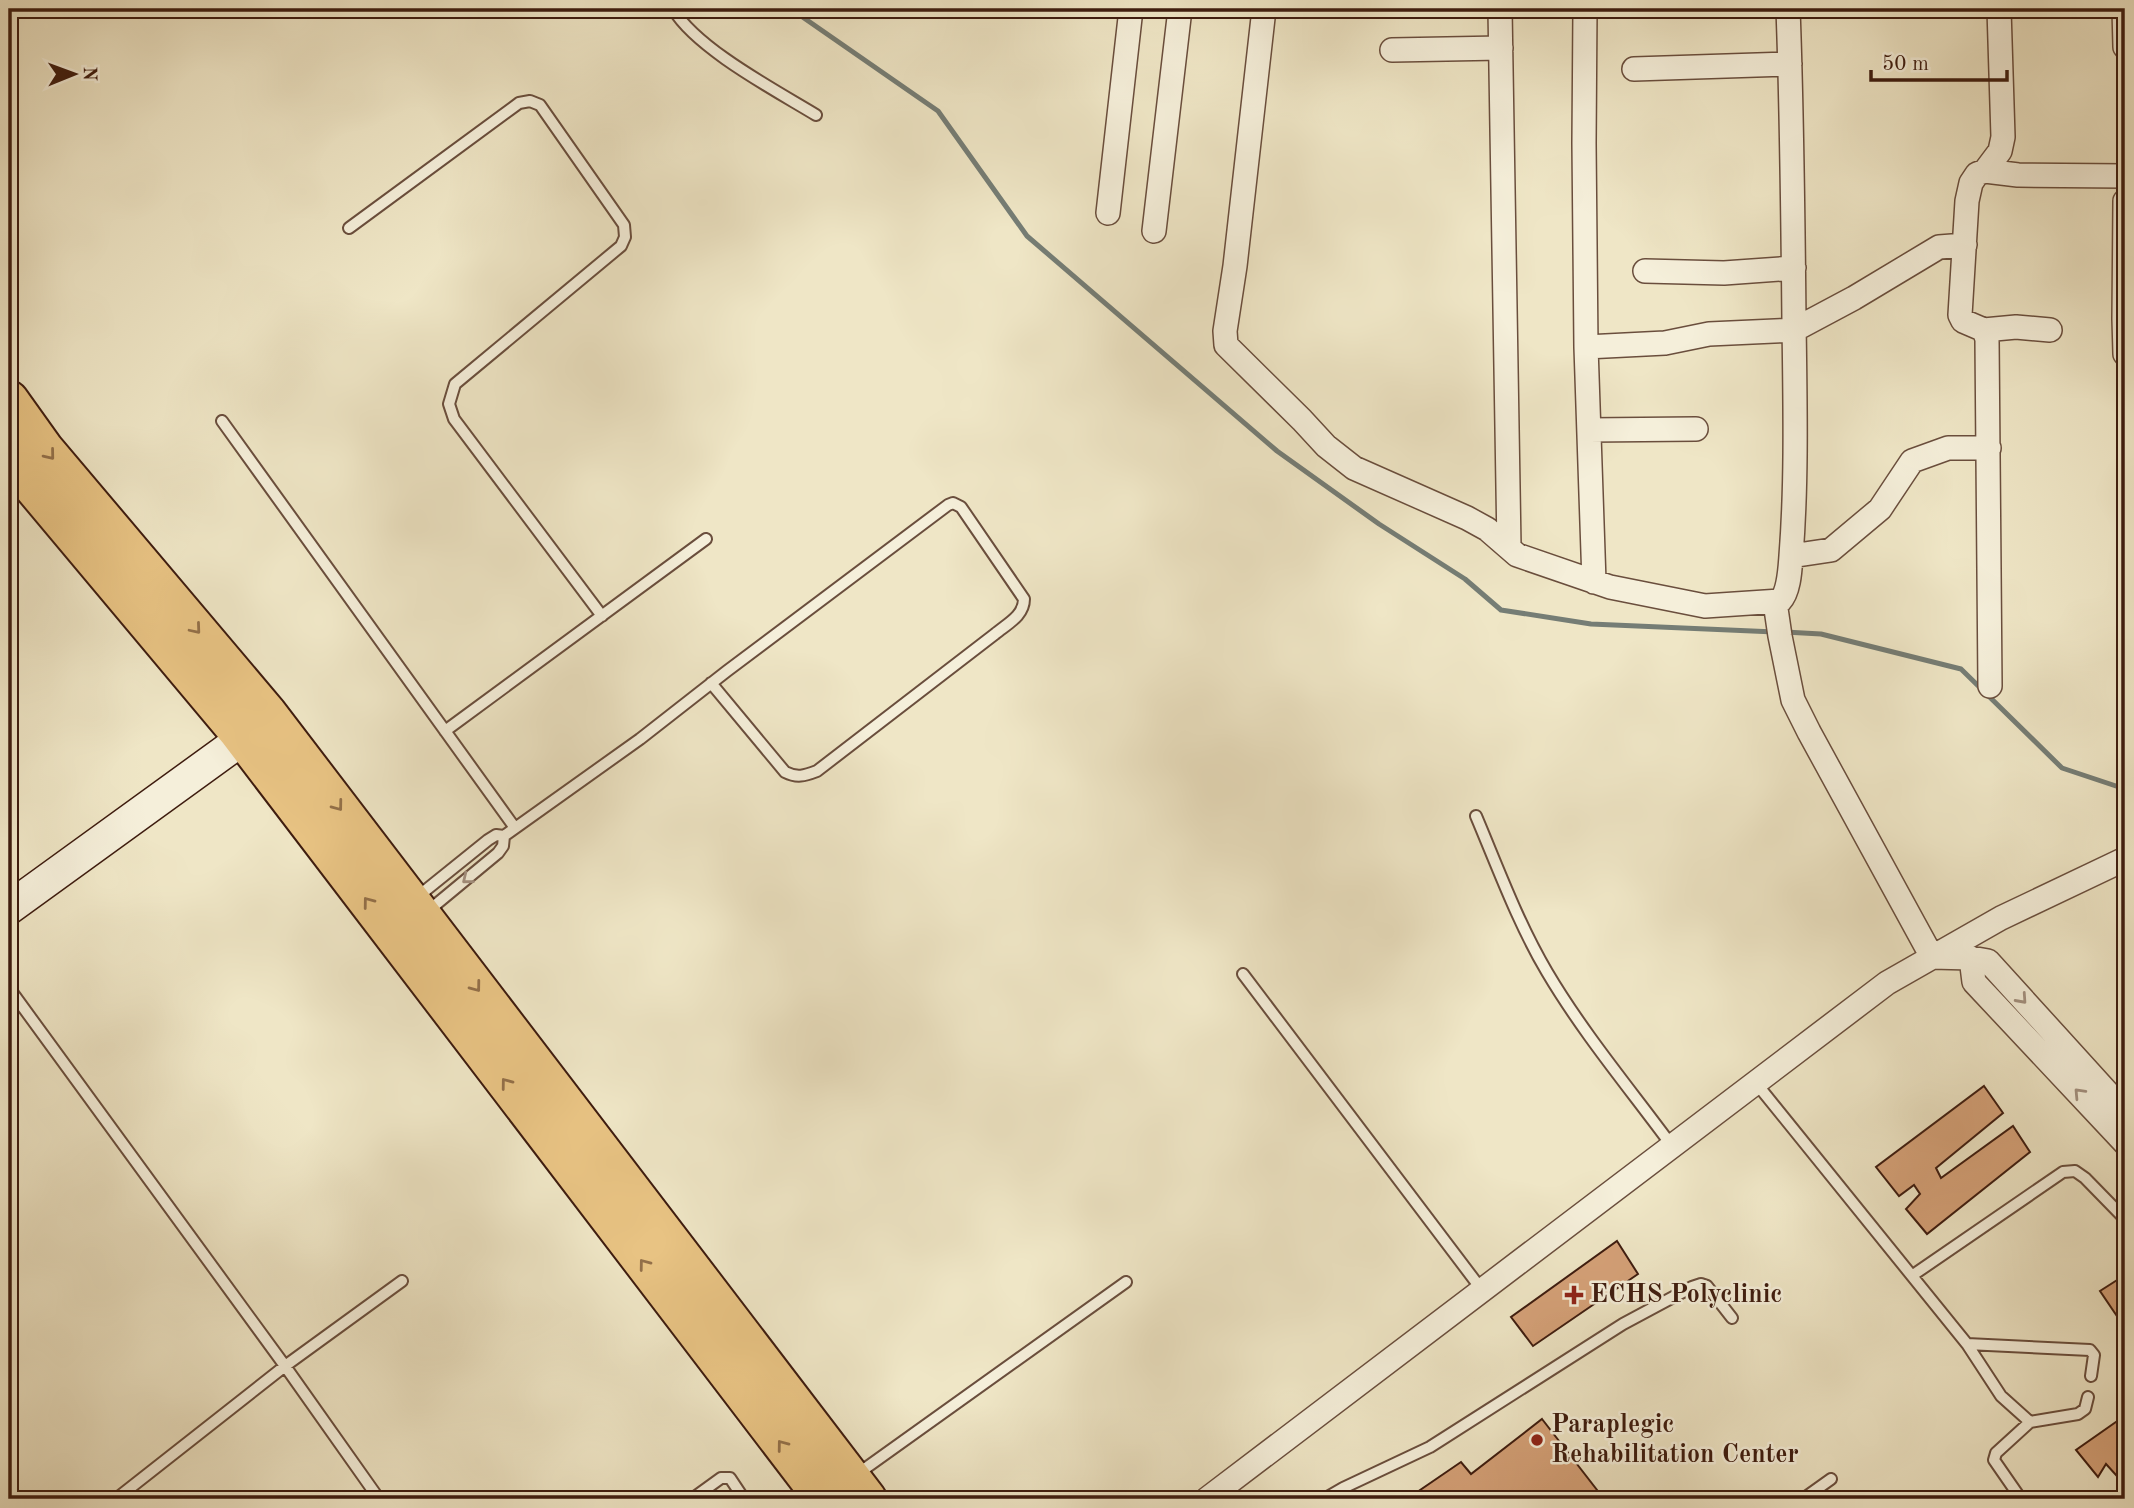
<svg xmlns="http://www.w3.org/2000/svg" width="2134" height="1508" font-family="'Old Standard TT',serif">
<rect width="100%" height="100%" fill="#efe6c6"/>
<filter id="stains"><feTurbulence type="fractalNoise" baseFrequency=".00286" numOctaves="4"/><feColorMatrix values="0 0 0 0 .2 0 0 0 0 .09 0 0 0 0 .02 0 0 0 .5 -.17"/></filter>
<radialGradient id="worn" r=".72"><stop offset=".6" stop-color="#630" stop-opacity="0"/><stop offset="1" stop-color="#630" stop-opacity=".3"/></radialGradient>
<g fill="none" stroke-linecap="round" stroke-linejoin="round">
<path stroke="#757d75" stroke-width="5" d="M791,9L938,111L1027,236L1277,451L1379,524L1465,579L1501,610L1591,624L1775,632
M1785,632L1821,634L1961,669L2062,768L2125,789"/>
</g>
<path fill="#d5a178" stroke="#3e1c0f" stroke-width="2" d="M1984,1086L2003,1113L1936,1168L1941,1178L2013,1126L2030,1152L1927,1234L1906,1209L1920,1194L1914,1185L1899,1196L1876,1167Z
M1617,1241L1638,1274L1533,1346L1511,1317Z
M2125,1275V1328L2100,1291Z
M2125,1393V1485L2106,1464L2098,1477L2076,1450L2123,1417Z
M1542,1419L1604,1499H1407L1461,1462L1471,1474Z"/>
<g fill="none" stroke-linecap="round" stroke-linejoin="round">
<defs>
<path id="lane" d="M673,9C697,49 775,90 816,115
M349,228L519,103L530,101L540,105L624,225L625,237L621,246L455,384L449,404L454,419L602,616
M222,421L515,828
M445,731L706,539
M1476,816C1498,868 1518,923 1547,972C1583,1033 1630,1089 1672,1146
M416,898L488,840L496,835L504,836L640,739L727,671L948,505L953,503L961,507L1024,599C1024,616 1007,624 995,634L817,771C804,776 797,778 785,772L711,683
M428,911L498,853L503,846L504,836
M1243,974L1482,1290
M9,988L285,1366L379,1499
M1756,1083L1967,1344L2090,1350L2094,1355L2091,1376
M1913,1275L2063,1172L2075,1171L2085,1178L2125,1219
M1967,1344L2001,1396L2030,1422L2078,1414L2085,1409L2088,1397
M856,1475L1126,1282
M116,1499L285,1366L402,1281
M692,1499L721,1478H730L744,1499
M1324,1499L1343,1488L1430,1447L1623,1324L1692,1287L1701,1284L1707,1286L1732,1318
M1803,1499L1831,1479
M2021,1499L1994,1460L1996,1453L2030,1422"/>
<path id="street" d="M1264,9L1235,266L1225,331L1226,345L1302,420L1326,446L1354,468L1467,518L1487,529L1517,555L1610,587L1705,606L1780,601C1789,592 1790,570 1791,556C1797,479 1795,400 1794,322C1793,218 1792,113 1788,9
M1500,9L1509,547
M1585,9L1584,143L1586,347L1594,582
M2124,9L2125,47
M1392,50L1501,48
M1634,69L1790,64
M1985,171L2000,151L2003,137L1999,9
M2125,201L2124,319L2125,354
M1108,213L1131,9
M1154,231L1180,9
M1645,271L1724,273L1794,268
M1984,330L2016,327L2050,330
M1586,347L1665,343L1709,334L1794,330L1854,298L1939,247L1965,245
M1589,430L1696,429
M1791,556L1831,550L1880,509L1912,461L1948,448H1989
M1775,602L1780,636L1793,700L1809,732L1932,957L1971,958L1988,961L2125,1112
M1990,686L1987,339L1984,330L1963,321L1960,315L1967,201L1971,183L1977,174L1985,171L2018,175L2125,176
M1971,958L1974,982L2125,1143
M1207,1499L1887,983L2001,918L2125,859"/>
<path id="secondary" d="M9,908L263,724"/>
<path id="highway" d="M9,400L44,449L267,713L867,1499
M9,458L237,730L824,1499"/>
</defs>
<use href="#lane" stroke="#6a4e3d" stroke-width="14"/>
<use href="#street" stroke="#6a4e3d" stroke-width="26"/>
<use href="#secondary" stroke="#3e1c0f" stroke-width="35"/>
<use href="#highway" stroke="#3e1c0f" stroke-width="42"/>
<use href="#lane" stroke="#f5efda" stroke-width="10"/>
<use href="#street" stroke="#f5efda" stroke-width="23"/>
<use href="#secondary" stroke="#f5efda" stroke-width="32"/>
<use href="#highway" stroke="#e8c383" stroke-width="38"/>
</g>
<defs><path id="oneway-chevron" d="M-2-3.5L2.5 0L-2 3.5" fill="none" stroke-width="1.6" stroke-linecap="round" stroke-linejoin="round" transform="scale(1.75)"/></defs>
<g stroke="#937049">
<use href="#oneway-chevron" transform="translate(50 455) rotate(51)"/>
<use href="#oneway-chevron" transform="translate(196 629) rotate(50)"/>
<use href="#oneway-chevron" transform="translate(338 806) rotate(53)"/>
<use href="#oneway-chevron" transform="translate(368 902) rotate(-127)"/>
<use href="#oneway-chevron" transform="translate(476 987) rotate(53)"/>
<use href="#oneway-chevron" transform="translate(506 1083) rotate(-127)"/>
<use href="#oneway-chevron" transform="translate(644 1264) rotate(-127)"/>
<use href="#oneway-chevron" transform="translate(782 1445) rotate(-127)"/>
</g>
<g stroke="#a3907f">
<use href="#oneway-chevron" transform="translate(467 879) rotate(141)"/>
<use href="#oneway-chevron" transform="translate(2022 999) rotate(48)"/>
<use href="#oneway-chevron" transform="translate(2079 1093) rotate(-133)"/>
</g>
<g fill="#8f2418" stroke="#f5efda" stroke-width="2.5">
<path d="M1570.5 1284.5h7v7h7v7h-7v7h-7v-7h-7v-7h7z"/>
<circle cx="1537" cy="1440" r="7"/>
</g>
<g text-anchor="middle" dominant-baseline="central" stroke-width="5" stroke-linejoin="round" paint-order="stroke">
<g font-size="26" font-weight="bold" fill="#3e1c0f" stroke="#f5efda" text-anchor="start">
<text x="1590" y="1295">ECHS Polyclinic</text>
<text x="1551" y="1425">Paraplegic<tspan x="1551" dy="30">Rehabilitation Center</tspan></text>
</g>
</g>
<rect width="2134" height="1508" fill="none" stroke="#efe6c6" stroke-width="35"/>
<rect x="10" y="10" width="2113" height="1487" fill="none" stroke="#3e1c0f" stroke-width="3.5"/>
<rect x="18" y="18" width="2099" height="1473" fill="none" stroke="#3e1c0f" stroke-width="2"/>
<g transform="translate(74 74) rotate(89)" stroke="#f5efda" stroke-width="5" paint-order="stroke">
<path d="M0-5L12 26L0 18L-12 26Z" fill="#3e1c0f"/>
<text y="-10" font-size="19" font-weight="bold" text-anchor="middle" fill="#3e1c0f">N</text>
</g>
<path d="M1871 70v10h136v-10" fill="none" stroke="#3e1c0f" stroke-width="3.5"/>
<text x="1882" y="70" font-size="21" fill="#3e1c0f" stroke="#f5efda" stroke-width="5" paint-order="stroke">50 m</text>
<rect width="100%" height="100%" filter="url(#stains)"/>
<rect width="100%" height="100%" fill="url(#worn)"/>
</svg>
